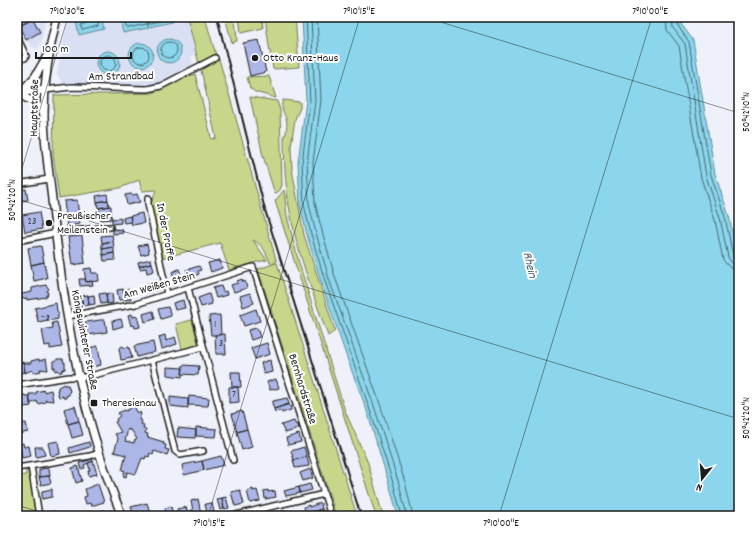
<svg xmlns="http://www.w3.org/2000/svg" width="756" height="533" font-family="Dekko,sans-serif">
<rect width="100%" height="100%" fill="#eef1fa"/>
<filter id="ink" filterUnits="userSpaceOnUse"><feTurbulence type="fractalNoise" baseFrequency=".025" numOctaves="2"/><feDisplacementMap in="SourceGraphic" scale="8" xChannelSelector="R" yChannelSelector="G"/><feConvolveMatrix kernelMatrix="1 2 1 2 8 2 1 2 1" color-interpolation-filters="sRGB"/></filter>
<g filter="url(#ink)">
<path fill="#dae0f4" d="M17,17H46L41,43L38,49L32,47L26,40Z
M68,17H187L196,55L191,56L193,65L160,83L145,85L63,84L57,74Z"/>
<path fill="#c6d68b" stroke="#717954" d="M187,17H205L216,55L199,64Z
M225,17H235L237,41L232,43Z
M239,17H262L263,28L241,33Z
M265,17H295L299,67L273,69L269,46Z
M219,59L277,263L357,516H336L258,269L276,263H270C266,252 263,245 253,240L267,260L257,262L229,270L220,243L162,258L151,204L156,190L142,191L139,180L120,188L59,198L53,154L54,95L152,93L195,74L210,132L211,139L216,138L201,70Z
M269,76L276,98L255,92L250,88L247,77Z
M250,97L277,101L280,110L282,185L280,190L275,194L263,156Z
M283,100L300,102V108L295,119L291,146L292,169L304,235L335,331L328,336C313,294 296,249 289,206C285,182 284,159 284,135L286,134C286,130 287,126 287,123C286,115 279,108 283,100Z
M284,190L287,216L299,263L345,411L368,463L383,516H376L275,201Z
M192,320L198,343L195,346L182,349L176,324Z
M26,470L30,472L38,516H17V476L26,475Z"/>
<path fill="#8bd6ec" stroke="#5f8c99" d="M96,17H101L104,29L79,35L76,22Z
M146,17H170L172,22L149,27Z
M146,17L148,28L123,33L121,23Z
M302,17H681V24L693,40L715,174L729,216L739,264V516H398L390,487L366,408L348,361L321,282L307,235L300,205L298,162L306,101Z
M157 51a12 12 0 1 1 24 0a12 12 0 1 1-24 0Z
M129 55a12 12 0 1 1 24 0a12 12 0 1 1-24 0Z
M96 63a12 12 0 1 1 24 0a12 12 0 1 1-24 0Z"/>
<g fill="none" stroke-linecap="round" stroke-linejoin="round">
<path stroke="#48666f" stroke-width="1" d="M92,17L90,22L81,25L82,30L98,26V17
M124,17L126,27L128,28L165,20L167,17
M306,17L310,101L302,162L304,205L311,234L325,281L369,407L394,486L402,516
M311,17L315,101L307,162L309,204L316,233L329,279L374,406L399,484L407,516
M317,17L321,100L313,162L315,203L322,231L335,277L380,404L405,482L413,516
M666,17L667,30L679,46L701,178L715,220L723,260L730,268L739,271
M672,17L673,28L685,44L706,176L720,218L728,257L732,263L739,265
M677,17L678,26L689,42L711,175L725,217L733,256L735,259L739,260
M161 50a8 8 0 1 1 16 0a8 8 0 1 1-16 0Z
M133 55a8 8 0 1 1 16 0a8 8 0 1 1-16 0Z
M100 63a8 8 0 1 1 16 0a8 8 0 1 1-16 0Z"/>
</g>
<path fill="#acb7e7" stroke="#1c1c1c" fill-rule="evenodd" d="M17,17H32L33,19L19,26L17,22Z
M33,19L40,32L26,40L19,26Z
M259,40L266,72L250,76L243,43Z
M26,189L28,200L22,201L20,190Z
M20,190L22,201L17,202V191Z
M107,194L108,200L97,202L96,196Z
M132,194V195L137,194L140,202L127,205L125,195Z
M77,200L80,224L67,226L64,201Z
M108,200L109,206L98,208L97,202Z
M111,206V212L100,214L99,208Z
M39,212L42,229L25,232L22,215Z
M111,212L112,219L101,220L100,214Z
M142,213L144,223L132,225L130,216Z
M130,216L131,222L124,223L123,218Z
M121,218V223L112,224V219Z
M122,229L123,233L113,234V230Z
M112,235L113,241L102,243L101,236Z
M82,236L85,263L72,265L68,237Z
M113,241L114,247L102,249V243Z
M147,244L149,253L141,255L138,246Z
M41,246L44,262L31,265L28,248Z
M114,247V253L103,255L102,249Z
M114,253L115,260L104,261L103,255Z
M151,259L152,263L139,266L138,262Z
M220,260L222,268L211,272L208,263Z
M44,262L47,278L34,281L31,265Z
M152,263L154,271L147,273L146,268L140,269L139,266Z
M199,266L201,270L198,271L199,274L189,278L186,270Z
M91,268L92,273H98L99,281L86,282L84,269Z
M179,269L183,280L175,282L172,272Z
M79,279H85L86,282L92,281L93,285L80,286Z
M242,279L243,282L245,281L247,288L234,292L231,285L238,283L237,281Z
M156,281L158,289L147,292L145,284Z
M46,285L49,289L47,291L48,295H46V297L27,300V298L17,300V295L32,292V288Z
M221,286L223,292L226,291L227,295L216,298L213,288Z
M123,289L125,299L119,300L117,290Z
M129,289L131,299L125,300L123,290Z
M106,293L107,303L101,304L99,294Z
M112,293L113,303L107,304L106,294Z
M250,293L254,303L243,307L240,296Z
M209,294L212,304L201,307L198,298Z
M88,295L89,305L83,306L81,296Z
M94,295L95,304L89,305L88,296Z
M81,296L83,306H77L76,297Z
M183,300L185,308L175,310L173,303Z
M56,303L57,311L59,313L58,314V319L48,321L47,315L37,317L35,308Z
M168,307L171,316L161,319L158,309Z
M256,309L260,321L244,326L240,315Z
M153,311L155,319L145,322L143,314Z
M132,314L133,317L137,316L140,327L135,328L134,325L131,326L128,315Z
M47,315L48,320L38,322L37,317Z
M220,315L221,335H211L209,316Z
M121,319L123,326L113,329L112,321Z
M100,320H105L107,332L82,336L81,323Z
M57,322L62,347L50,349V345L45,346L42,330L53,328L52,323Z
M257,328L260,337L251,340L248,330Z
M225,334L226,354H216L215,335Z
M165,335L166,341L175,337L177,344L162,349L159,337Z
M153,342L155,352L137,357L134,346Z
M267,343L270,354L255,359L251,348Z
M98,346L101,365L91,367L88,348Z
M123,346L125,348L129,347L132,358L121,360L119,348Z
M39,359V361L46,359L48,370L40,369L41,371L33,373L32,370L25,373L24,363H31V361Z
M57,359H63L64,363L65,362V369L62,370V372H59L58,370L55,371V367L53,368V361L57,360Z
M270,360L272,372L264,374L261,363Z
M20,361V363L23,362L25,372L17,374V362Z
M183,365L199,366L198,375L182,374Z
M167,367L183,368L182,377L167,375Z
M231,372H240L241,387H232Z
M276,379L279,388L270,390L267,382Z
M64,384V385H68L70,391L69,392V395L66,396V398H63V396L59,397L57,390H58V387Z
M229,387H238L239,402L229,403Z
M44,390V392L51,390L53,401L45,400L46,402L38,404L37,401L30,404L29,394H36V392Z
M25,395V396H29L31,406L17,408V396Z
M189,396L209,398L208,406L188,405Z
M170,397L188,399V408L170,406Z
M287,398L289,404L274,409L272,403L273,401Z
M289,404L290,407L291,406V410L282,413L281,410L275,412L274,409Z
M75,406L79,421L68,424L64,409Z
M134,406L137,412L141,413L139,420L142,421L141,424L144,425L143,429H146L145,433L148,434L147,437L164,442L163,444L166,445L165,449L169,450L167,455L154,451L153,455L150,453L149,457L146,456L145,459L142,458L136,474L127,472L126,477L123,476L125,471L122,470L126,455L114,452L118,439L115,434L121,432L115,422L117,421L116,419L120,416L118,413L125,410L126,411ZM128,429L132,431L137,439L134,441V443L125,441Z
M242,411L247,429L237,432L232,414Z
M79,421L83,435L72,438L68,424Z
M294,421L296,425L298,424L299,429L285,433L281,425Z
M26,423L28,432L18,434L17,424Z
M196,427L217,429L216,437L196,436Z
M178,428L196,430L195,438L177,437Z
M247,429L252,447L242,450L237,432Z
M299,434L301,442L288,445L286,438Z
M58,441L60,454L51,456L48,443Z
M89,442L90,447L70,453L69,448Z
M23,443L24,447L29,446L31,456L22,458L20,444Z
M35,447H43L45,455L36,457Z
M304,447L307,457L294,460L291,451Z
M221,456L224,465L204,470L202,461Z
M307,457L309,466L295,468L293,460Z
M92,459L93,461L84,465L85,468L81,469L79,463Z
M93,461L97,474L89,476L88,471L90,470L88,463Z
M202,461L204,470L184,475L182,465Z
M78,466L82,481L76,483L72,468Z
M44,468L49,469L50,476L39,477V470Z
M310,469L313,478L303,481L300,473Z
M49,476L51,483L41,485L39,477Z
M98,484L104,502L91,506L90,503L86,504L84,497L87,496L85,489Z
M310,484L312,490L300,493L299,487Z
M299,487L300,493L286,496L284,491Z
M52,489V497L42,499V491Z
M253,489V491L257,490L260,501L250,503L247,491Z
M240,490L244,504L235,506L231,492Z
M268,490V492L275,491L276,497L265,499L264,491Z
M226,497L229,508L224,509L222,498Z
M222,498L224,509L220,510L217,499Z
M198,499L201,514L197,516H191L190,510H193L191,501Z
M147,503L151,516H134L131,507Z
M212,503L214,512L207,513L205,504Z
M320,503H321L322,509L306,514L304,507L309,505V507Z
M171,506L173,516H164V515L166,514L165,508Z
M186,507L188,515L179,516L177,509Z
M322,509L324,512V516H314L313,514L312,516H306V514Z
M104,510L107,516H93V515Z
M285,510V512L289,511L291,516H281L280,512Z
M55,511V516H45V513Z"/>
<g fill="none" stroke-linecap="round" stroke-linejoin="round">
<defs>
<path id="minor" d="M17,37L26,56L25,58L17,59
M45,90L71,87L147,89L161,86L215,58
M17,184L49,179
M148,198V204L167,294
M17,241L56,233L110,227
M188,288L233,460
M68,316L136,304L253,267L331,516
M152,360L175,451L180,455L203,451
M17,385L69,377H86L203,347
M31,466L39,516
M17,468L90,456L99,453
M232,516L324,494"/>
<path id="secondary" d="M57,17C49,48 44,80 44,113C44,145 50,177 53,209C64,314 82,419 122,516
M19,92L45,90
M21,92L35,77L47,56
M17,93L35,103L44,114"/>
</defs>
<use href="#minor" stroke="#1c1c1c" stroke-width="8"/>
<use href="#secondary" stroke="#1c1c1c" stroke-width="10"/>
<use href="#minor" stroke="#fff" stroke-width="5"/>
<use href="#secondary" stroke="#fff" stroke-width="7"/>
<path stroke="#1c1c1c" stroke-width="2" d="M217,17L265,210L361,516"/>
</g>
</g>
<path fill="none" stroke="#1c1c1c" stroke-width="1" stroke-opacity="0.45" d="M424,17L739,113M17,185L68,17M17,199L739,419M17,505L53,516M208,516L360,17M499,516L652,17"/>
<g fill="#1c1c1c" stroke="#fff" stroke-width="1.5">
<circle cx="255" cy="58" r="4"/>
<circle cx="49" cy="223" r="4"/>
<rect x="90" y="399" width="8" height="8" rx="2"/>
</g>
<g text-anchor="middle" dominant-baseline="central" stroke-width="4" stroke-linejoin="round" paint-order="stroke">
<g font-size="10" fill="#40434f">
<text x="32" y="222">23</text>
<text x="215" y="325">1</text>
<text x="221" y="344">3</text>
<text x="234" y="395">7</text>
</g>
<g font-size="12" fill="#1c1c1c" stroke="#fff" text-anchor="start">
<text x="263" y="58">Otto Kranz-Haus</text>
<text x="57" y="216">Preußischer<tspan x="57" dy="14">Meilenstein</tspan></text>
<text x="102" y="403">Theresienau</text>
</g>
<g font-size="12" fill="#1c1c1c" stroke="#fff">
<text transform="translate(121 77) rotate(-1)">Am Strandbad</text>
<text transform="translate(35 108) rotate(-89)">Hauptstraße</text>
<text transform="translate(165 232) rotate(79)">In der Proffe</text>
<text transform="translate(159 286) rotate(-16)">Am Weißen Stein</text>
<text transform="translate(84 340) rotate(79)">Königswinterer Straße</text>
<text transform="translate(302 389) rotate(73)">Bernhardstraße</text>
</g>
<g font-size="13" font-style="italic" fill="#435d65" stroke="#fff">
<text transform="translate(529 265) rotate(77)">Rhein</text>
</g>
</g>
<rect width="756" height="533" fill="none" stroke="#fff" stroke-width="44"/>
<g transform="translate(702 479) rotate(197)" stroke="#ffffff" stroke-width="3" paint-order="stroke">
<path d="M0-3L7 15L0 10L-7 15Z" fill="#1c1c1c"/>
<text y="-6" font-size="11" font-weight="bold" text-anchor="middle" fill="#1c1c1c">N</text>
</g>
<path d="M36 52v6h95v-6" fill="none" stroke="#1c1c1c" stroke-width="2"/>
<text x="42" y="52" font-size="12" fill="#1c1c1c" stroke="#ffffff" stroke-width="3" paint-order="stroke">100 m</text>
<rect x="22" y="22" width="712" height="489" fill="none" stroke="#1c1c1c" stroke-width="1.5"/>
<g font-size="10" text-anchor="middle" fill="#1c1c1c">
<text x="67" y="14">7°10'30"E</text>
<text x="359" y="14">7°10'15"E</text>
<text x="650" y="14">7°10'00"E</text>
<text transform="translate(745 112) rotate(-90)" y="4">50°42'10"N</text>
<text transform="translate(11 200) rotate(-90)" y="4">50°42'20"N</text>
<text transform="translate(745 418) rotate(-90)" y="4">50°42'20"N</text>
<text x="209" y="526">7°10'15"E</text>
<text x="501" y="526">7°10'00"E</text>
</g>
</svg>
